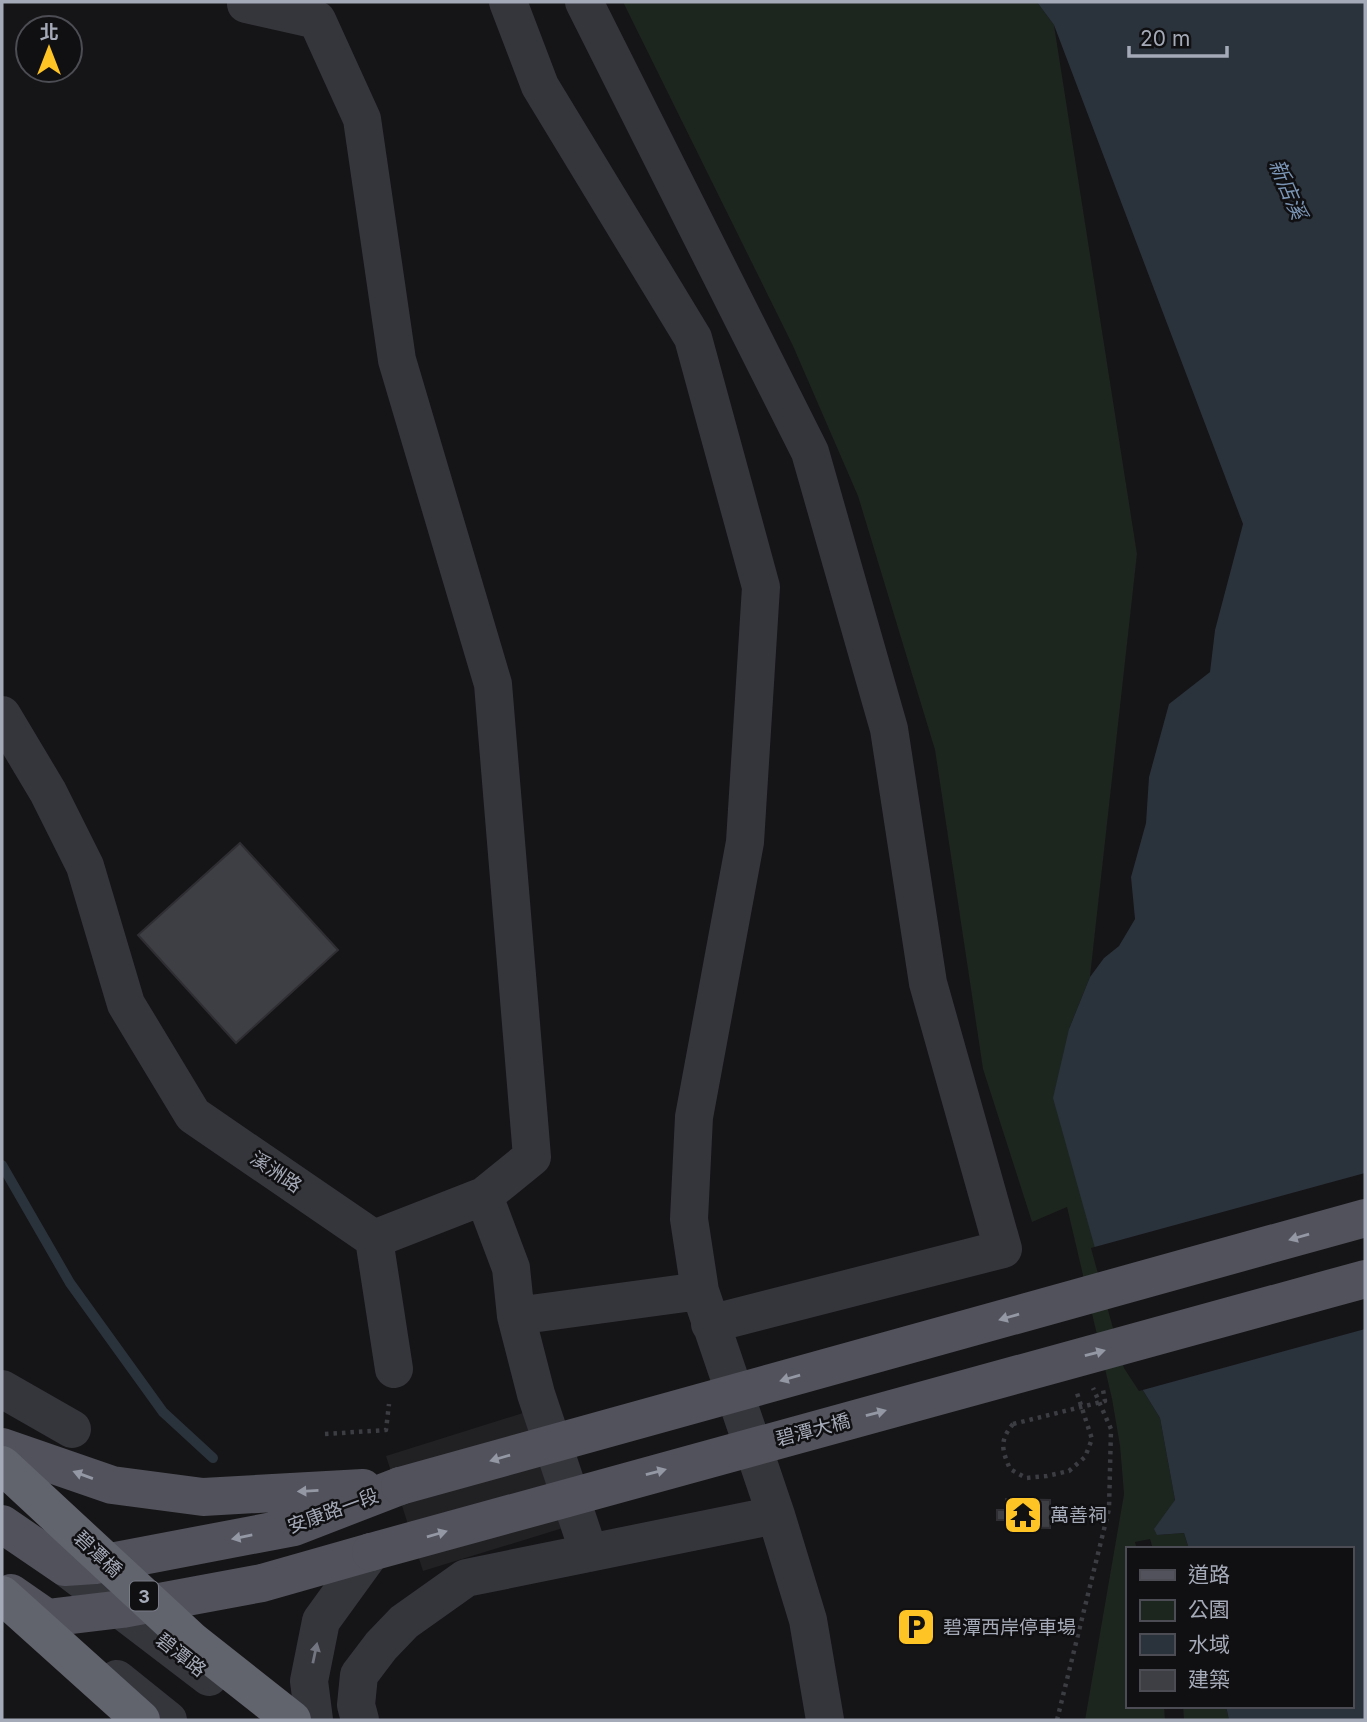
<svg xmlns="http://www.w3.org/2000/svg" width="1367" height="1722" font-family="Inter,'Noto Sans TC',sans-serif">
<rect width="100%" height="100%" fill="#151416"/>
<path fill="#212023" d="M526,1412L563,1528L423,1571L386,1456Z"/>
<path fill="#1c251e" d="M623,2H1037L1054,25L1137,554L1090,977L1069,1029L1128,1366L1160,1418L1175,1500L1157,1535L1184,1533L1189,1549H1153L1150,1539L1135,1542L1137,1549H1127V1706H1164L1165,1720H1085L1124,1494L1120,1446L1112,1399L1067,1207L1032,1222L983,1069L935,750L858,496L793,346Z
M1183,1706H1226L1229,1720H1184Z"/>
<path fill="#2a323b" d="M1037,2H1365V1720H1229L1226,1706H1351V1549H1189L1184,1533L1157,1535L1154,1529L1175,1500L1160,1418L1128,1366L1053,1098L1069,1029L1090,977L1104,958L1119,946L1135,919L1131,877L1146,823L1149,777L1169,704L1210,672L1215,630L1243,524L1054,25Z"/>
<path fill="#151416" d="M1365,1173V1329L1139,1391L1124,1368L1091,1248Z"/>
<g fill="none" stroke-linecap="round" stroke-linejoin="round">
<path stroke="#2a323b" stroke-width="10" d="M2,1165L70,1283L163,1412L213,1458"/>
</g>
<path fill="#3e3f44" stroke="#2f2e33" stroke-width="2" d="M240,843L338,950L236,1043L138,935Z
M1006,1499L1050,1500V1528L1006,1527V1520H997V1510H1005Z"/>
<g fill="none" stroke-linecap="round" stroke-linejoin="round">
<path stroke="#3b3d43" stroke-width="4.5" stroke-dasharray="3.5 5" stroke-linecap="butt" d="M1013,1424C999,1441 1002,1450 1010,1469L1026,1478L1047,1476L1069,1471L1085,1457L1092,1439L1077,1393
M325,1434L386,1430L389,1404
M1057,1720L1109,1509L1111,1429L1093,1388"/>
<path stroke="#35363c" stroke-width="38" d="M584,2L810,452L889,729L928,983L1003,1249L710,1324
M246,4L317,20L362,119L397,360L493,684L532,1157L484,1196
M2,715L48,792L85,866L126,1004L193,1115L374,1239L484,1196L511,1268L516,1316L700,1291
M374,1239L394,1369
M516,1316L536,1394L589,1553
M2,1389L72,1429
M776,1515L808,1620L825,1720
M65,1567L209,1677
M117,1679L168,1720
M314,1720L309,1681L321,1621L371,1552
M360,1720L356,1705L359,1675L381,1646L404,1622L466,1578L776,1515L700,1291L689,1219L694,1117L745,842L761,587L693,338L540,86L508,2"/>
<path stroke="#51525b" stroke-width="38" d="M2,1447L112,1485L203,1497L363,1488
M2,1524L65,1567L95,1565L294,1527L400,1486
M11,1593L47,1618L122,1609L262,1583L371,1552"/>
<path stroke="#3b3d43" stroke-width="4.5" stroke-dasharray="3.5 5" stroke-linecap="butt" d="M1013,1424L1105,1401L1103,1390"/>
<path stroke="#51525b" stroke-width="38" d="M400,1486L1365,1218
M371,1552L1365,1279"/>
<path stroke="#61636d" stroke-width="38" d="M2,1465L192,1641L292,1720
M2,1595L141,1720"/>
</g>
<defs><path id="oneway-solid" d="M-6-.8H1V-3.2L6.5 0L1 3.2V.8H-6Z" transform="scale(1.75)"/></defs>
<g fill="#9498a5">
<use href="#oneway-solid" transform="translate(1299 1237) rotate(164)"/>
<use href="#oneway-solid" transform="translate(1009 1317) rotate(164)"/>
<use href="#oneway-solid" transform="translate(1095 1353) rotate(-15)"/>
<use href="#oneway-solid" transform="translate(790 1378) rotate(164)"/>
<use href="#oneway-solid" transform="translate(876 1413) rotate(-15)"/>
<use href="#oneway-solid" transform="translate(500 1458) rotate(164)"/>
<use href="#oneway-solid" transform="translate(656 1472) rotate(-15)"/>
<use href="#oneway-solid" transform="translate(83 1475) rotate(-160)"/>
<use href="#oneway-solid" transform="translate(308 1491) rotate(177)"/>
<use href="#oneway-solid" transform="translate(437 1534) rotate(-16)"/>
<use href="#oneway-solid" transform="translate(242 1537) rotate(169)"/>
</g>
<use fill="#737680" href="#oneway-solid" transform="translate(315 1653) rotate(-78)"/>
<defs>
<symbol id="temple-square" viewBox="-11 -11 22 22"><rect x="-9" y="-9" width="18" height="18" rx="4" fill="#fec425" stroke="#100f11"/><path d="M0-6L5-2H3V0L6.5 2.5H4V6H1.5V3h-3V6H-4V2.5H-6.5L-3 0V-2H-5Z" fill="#111"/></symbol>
<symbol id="parking-square" viewBox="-11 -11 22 22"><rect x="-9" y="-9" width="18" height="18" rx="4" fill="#fec425" stroke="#100f11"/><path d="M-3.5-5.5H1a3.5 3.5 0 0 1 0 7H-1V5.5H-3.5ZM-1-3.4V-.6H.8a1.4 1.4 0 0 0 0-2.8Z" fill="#111"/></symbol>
</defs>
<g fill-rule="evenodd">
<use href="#temple-square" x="1001" y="1493" width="44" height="44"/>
<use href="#parking-square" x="894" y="1605" width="44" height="44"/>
</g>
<g text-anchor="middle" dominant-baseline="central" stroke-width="5" stroke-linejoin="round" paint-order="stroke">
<rect fill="#100f11" stroke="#787c86" stroke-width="2" x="130" y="1581.5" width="28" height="29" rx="5"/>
<g font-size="18" font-weight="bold" fill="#a5aab8">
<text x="144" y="1596">3</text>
</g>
<g font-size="19" fill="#a5aab8" stroke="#100f11">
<text transform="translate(276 1172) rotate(34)">溪洲路</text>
<text transform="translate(813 1430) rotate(-15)">碧潭大橋</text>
<text transform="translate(333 1511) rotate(-20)">安康路一段</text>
<text transform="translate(98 1554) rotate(43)">碧潭橋</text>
<text transform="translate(181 1655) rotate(38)">碧潭路</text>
</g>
<g font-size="19" fill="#a5aab8" stroke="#100f11" text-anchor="start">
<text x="1050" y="1515">萬善祠</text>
<text x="943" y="1627">碧潭西岸停車場</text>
</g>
<g font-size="21" font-style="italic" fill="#7a95b5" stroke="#100f11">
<text transform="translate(1288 189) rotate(67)">新店溪</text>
</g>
</g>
<rect width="1367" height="1722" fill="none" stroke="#a5aab8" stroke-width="7"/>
<rect x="1126" y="1547" width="228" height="161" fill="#100f11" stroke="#4c4d54" stroke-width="2"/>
<rect x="1140" y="1570" width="35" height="10" fill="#51525b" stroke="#4c4d54" stroke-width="2"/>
<text x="1188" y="1582" font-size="21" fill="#a5aab8">道路</text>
<rect x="1140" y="1600" width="35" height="21" fill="#1c251e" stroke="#4c4d54" stroke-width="2"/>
<text x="1188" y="1617" font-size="21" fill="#a5aab8">公園</text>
<rect x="1140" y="1634" width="35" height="21" fill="#2a323b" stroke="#4c4d54" stroke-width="2"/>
<text x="1188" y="1652" font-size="21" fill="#a5aab8">水域</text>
<rect x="1140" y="1670" width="35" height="21" fill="#3e3f44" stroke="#4c4d54" stroke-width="2"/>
<text x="1188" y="1687" font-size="21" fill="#a5aab8">建築</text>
<g transform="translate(49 49)"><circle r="33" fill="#100f11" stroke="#4c4d54" stroke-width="2"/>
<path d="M0-5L12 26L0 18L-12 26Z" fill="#fec425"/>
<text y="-10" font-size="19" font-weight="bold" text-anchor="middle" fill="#a5aab8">北</text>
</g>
<path d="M1129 46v10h98v-10" fill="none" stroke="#a5aab8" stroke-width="3.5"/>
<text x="1140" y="46" font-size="21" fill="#a5aab8" stroke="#100f11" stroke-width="5" paint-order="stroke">20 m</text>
</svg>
